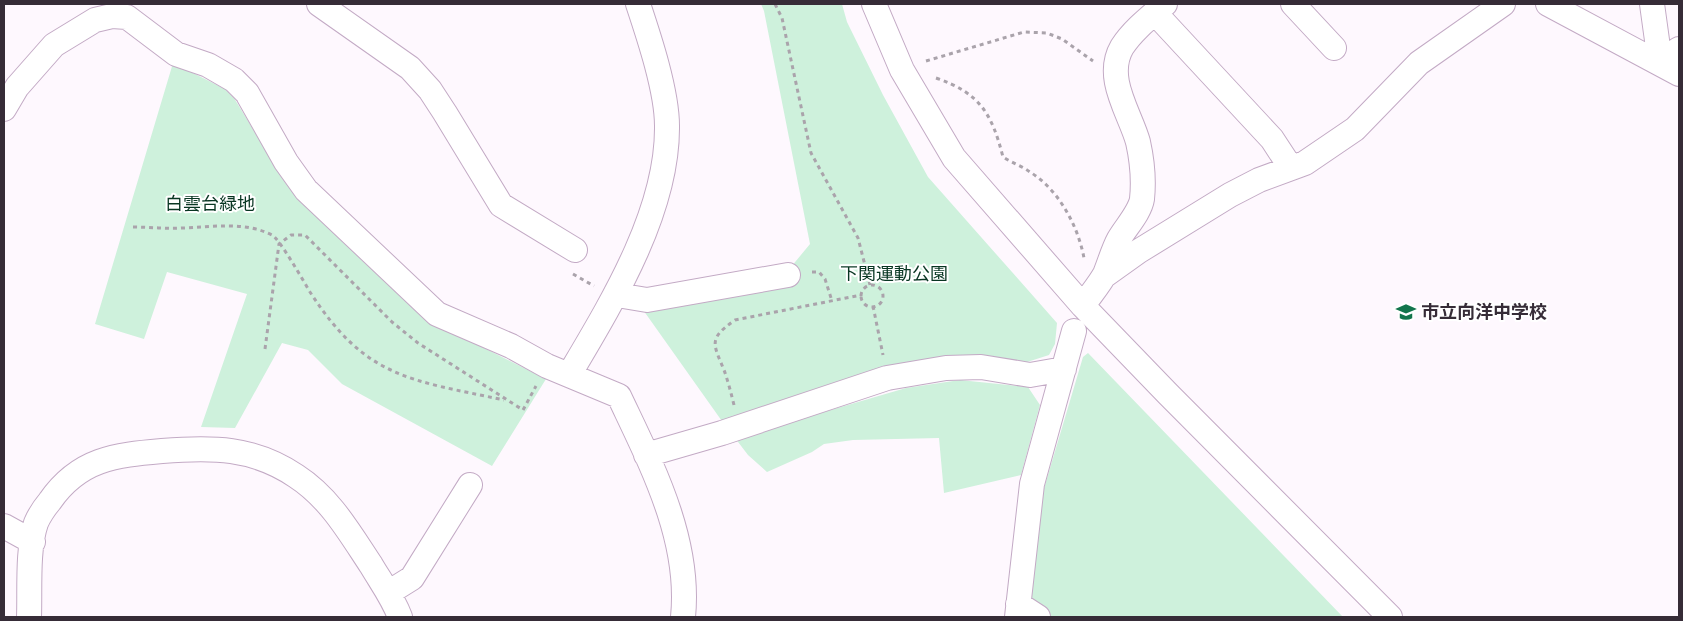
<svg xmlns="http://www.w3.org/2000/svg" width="1683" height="621" font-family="Cabin,'Noto Sans JP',sans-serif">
<rect width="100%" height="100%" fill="#fef8fe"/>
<path fill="#cef1dc" d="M761,4H842L847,22L883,95L928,177L1057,323L1055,344L1049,355L1024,363L937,359L885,366L733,418L724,424L641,307L791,267L810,244L764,11Z
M173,63L225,89L234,98L275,165L298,197L367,265L432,322L546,379L492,466L342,384L308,350L282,343L235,428L201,427L247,294L167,272L144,339L95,324Z
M1088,353L1343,617H1029L1037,512L1083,357Z
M960,380L1028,387L1040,405L1021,475L944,493L939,438L853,440L824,444L812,452L767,472L748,455L735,438L906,388Z"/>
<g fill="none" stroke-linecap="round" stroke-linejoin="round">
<defs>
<path id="minor" d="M319,4L410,68L430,90L445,113L501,205L575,250
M874,4L902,70L954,158L1083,306L1168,394L1390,617
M1293,4L1334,48
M1548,4L1679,74
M1652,4L1660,62
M1155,13L1272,139L1291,168
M1660,62L1679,49
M4,109L17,87L54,45L95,20L112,16L127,17L176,54L208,65L234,80L247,93L286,162L306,190L437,314L511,346L547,366L619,396C651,464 691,539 683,617
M1104,276L1139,251L1230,195L1259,180L1305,163L1355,129L1419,63L1503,4
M617,295L647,300L788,275
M1083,306C1090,295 1099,285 1105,274C1110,262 1113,250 1119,239C1126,227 1140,212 1142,199C1144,180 1142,160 1138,142C1130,113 1104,78 1122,47C1133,30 1150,17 1165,4
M569,375C611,304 668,212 667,126C667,91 649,37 638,4
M646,455L722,433L887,378L946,368L981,367L1030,375L1064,369
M4,526L33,542
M388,593L412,578L470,485
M1018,604L1038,617
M29,617C30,590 27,549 36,523C39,516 45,507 50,501C79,459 115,455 162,451C212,447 253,447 296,476C330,498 349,532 371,565C381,582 393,598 400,617
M1017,617L1032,484L1074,331"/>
</defs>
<use href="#minor" stroke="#c3aac5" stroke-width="26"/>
<path stroke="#aaa3ab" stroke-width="3" stroke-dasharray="4 4" stroke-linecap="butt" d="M775,4L782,18L811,153L858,238L870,285
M926,61L1024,32L1047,33L1062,39L1093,61
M936,78C980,93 992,114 1003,157C1012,163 1022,166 1030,172C1059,190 1078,226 1084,258
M133,227C150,227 166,229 183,228C214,227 244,221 272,235C279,238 304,282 310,292C366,379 411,380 504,400
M812,272H819L825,279L832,301
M573,274L594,286
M861 296a11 11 0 1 1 22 0a11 11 0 1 1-22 0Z
M873,306L883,355
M265,349L279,244L291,235H305L392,322L418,343L523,410L536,386
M734,405C731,393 728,381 724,370C713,343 708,339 735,320L861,295"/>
<use href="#minor" stroke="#fff" stroke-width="24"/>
</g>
<defs>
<symbol id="school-bare" viewBox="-9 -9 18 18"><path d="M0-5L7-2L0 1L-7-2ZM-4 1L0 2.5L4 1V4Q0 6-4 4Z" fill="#12754c" stroke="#fff" stroke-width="2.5" paint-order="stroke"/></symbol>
</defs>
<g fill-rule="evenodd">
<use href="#school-bare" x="1392" y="298" width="28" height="28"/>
</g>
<g text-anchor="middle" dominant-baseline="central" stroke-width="4" stroke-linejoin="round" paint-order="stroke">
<g font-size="18" fill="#083622" stroke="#fff">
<text x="210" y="204">白雲台緑地</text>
<text x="894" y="274">下関運動公園</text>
</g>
<g font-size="18" font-weight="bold" fill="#362c37" stroke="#fff" text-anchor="start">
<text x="1421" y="312">市立向洋中学校</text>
</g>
</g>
<rect width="1683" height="621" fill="none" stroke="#362c37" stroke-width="10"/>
</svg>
